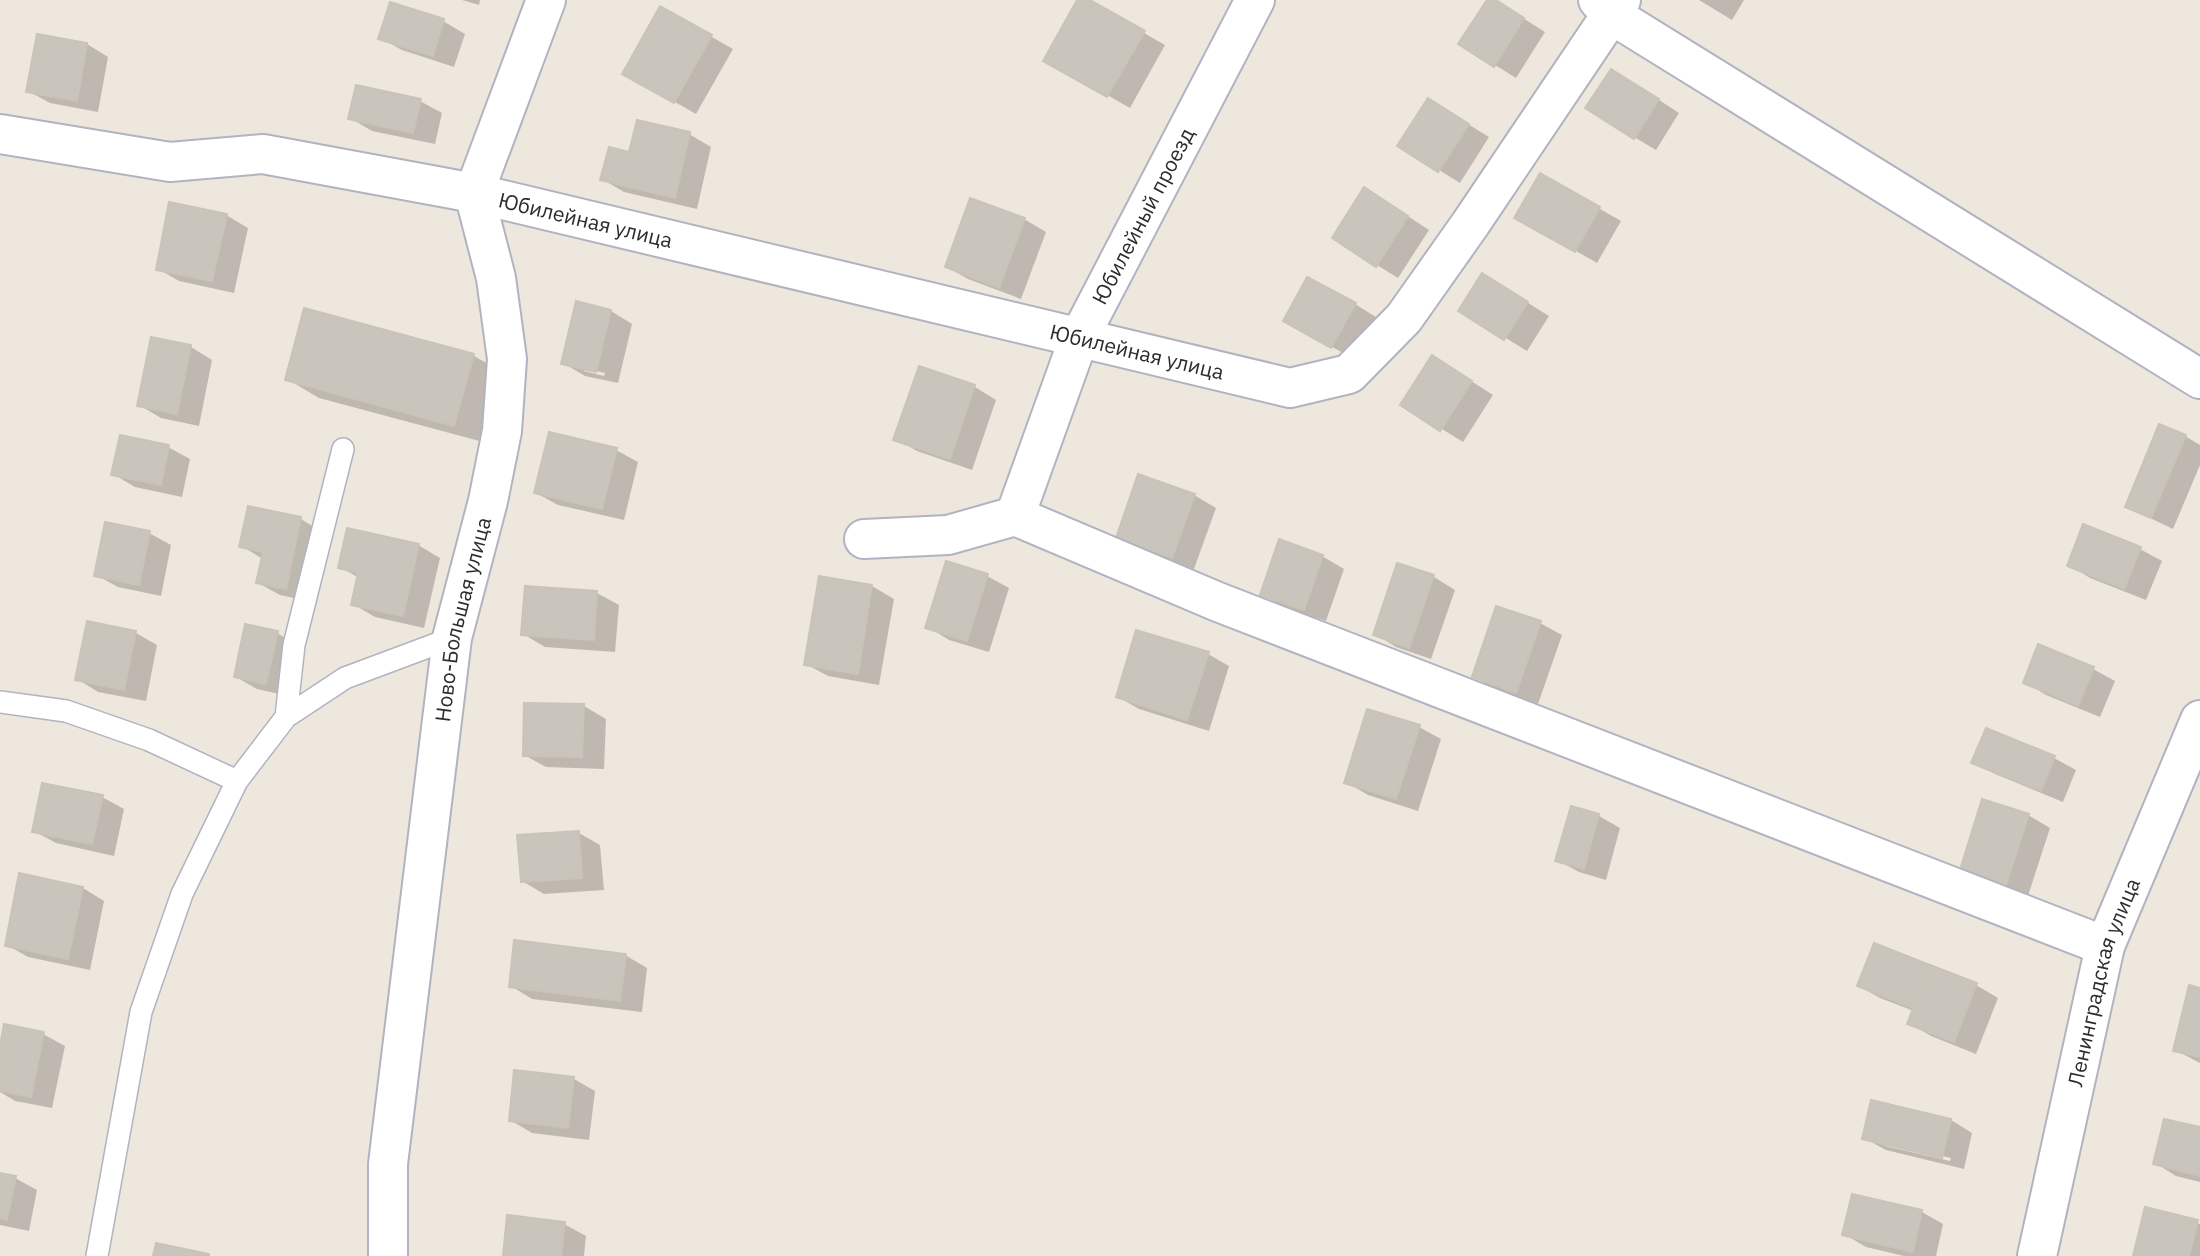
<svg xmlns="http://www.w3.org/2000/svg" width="2200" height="1256" font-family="'IBM Plex Sans',sans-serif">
<rect width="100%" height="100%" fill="#eee7dd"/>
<path fill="#0003" fill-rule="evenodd" d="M462,0H480L479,5Z
M1079,0H1086L1165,45L1130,108L1045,60Z
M1489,0H1494L1545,32L1516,78L1495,65Z
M1699,0H1744L1732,20Z
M391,4L443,21L465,34L454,67L402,50L380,38Z
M661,8L733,49L696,114L624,73Z
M38,36L87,44L108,57L98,112L50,103L28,91Z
M1633,83L1679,113L1656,150L1634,137Z
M420,101L442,113L435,144L372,131L350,118Z
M1450,113L1489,137L1460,183L1439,170Z
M689,134L711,147L697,209L624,192L602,179L631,154Z
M1541,175L1621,221L1597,263L1517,217Z
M1386,202L1429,230L1398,278L1377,265Z
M226,215L248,228L234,293L179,281L158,269Z
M1024,219L1046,232L1021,299L968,279L947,267Z
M1504,288L1549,316L1527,351L1461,310Z
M1355,304L1376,317L1354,359L1307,333Z
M611,311L632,324L618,383L585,376L563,363ZM584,368L605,373L604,376L584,371Z
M191,347L212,360L199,426L161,418L139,405Z
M474,356L506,374L487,443L319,398L287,379Z
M920,368L975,387L996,400L972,470L917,451L896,439Z
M1454,370L1493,395L1463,442L1403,405Z
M2185,436L2200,445V465L2173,529L2127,507Z
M168,447L190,459L182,497L135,487L113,474Z
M616,450L638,462L624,520L558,505L536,493Z
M1194,495L1216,508L1194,569L1140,550L1118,537Z
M249,508L301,519L322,532L308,601L280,595L258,583L263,559L241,546Z
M149,533L171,545L161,596L118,587L96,575Z
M418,545L440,558L424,628L375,617L353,604L359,578L340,567Z
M2140,549L2162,561L2146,600L2090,578L2069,565Z
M1322,556L1344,569L1326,621L1284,607L1262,594Z
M1399,565L1434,577L1455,590L1431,659L1396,647L1375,634Z
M987,576L1009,588L989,652L949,640L928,627Z
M820,578L872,586L894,599L879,685L828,676L806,664Z
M526,588L597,593L619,605L615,652L545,647L523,634Z
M1540,623L1562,635L1538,704L1495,689L1474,677Z
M136,633L157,645L146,701L98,692L77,679Z
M277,633L299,646L288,696L257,689L236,677Z
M2039,647L2093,669L2115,681L2100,717L2046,695L2025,682Z
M1208,654L1229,666L1209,731L1139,709L1118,697Z
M584,706L606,719L604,769L546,767L524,755Z
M1419,727L1441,739L1418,811L1368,795L1346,782Z
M2054,758L2076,770L2063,802L1995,774L1974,762Z
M102,797L124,809L114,856L56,843L34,831Z
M1572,808L1599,816L1620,828L1606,880L1579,872L1557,860Z
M2028,815L2050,828L2027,899L1983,884Z
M579,833L600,845L604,890L544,894L522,881Z
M83,888L104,901L90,970L28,957L7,945Z
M1875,945L1976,985L1998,998L1976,1054L1931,1036L1909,1023L1914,1011L1880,998L1859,986Z
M625,955L647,968L642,1012L532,999L511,986Z
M2200,989V1063L2175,1050Z
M43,1034L65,1046L52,1108L15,1101L0,1092V1055Z
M574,1079L595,1091L589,1140L532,1133L510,1120Z
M1872,1102L1951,1120L1972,1133L1964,1169L1886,1150L1864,1138ZM1885,1142L1951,1158L1950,1161L1885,1146Z
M2200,1129V1182L2176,1176L2155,1163Z
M0,1174L15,1178L37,1190L29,1231L0,1225Z
M1853,1196L1922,1212L1943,1224L1936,1256H1904L1866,1247L1844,1234Z
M2146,1209L2200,1224V1256H2135Z
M564,1224L586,1236L584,1256H504Z"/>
<path fill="#c9c5bc" stroke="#cac3b7" stroke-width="2" d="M1077,0H1090L1145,31L1107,97L1043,61Z
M1487,0H1496L1524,18L1494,67L1458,44Z
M390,2L444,19L433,56L378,39Z
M660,6L712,35L674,103L622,74Z
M37,34L87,43L77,101L26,92Z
M1611,69L1659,99L1634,139L1585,108Z
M356,85L421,99L413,133L348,119Z
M1428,98L1469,124L1438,172L1397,146Z
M637,120L690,132L675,198L600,180L609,147L629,152Z
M1540,173L1600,207L1575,252L1514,218Z
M1364,187L1408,216L1376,267L1332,238Z
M970,198L1025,218L999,288L945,267Z
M169,202L227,214L212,281L156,270Z
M1482,273L1528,302L1504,340L1458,311Z
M1307,277L1356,303L1331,348L1283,321Z
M576,301L611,310L596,372L561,364Z
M304,308L474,354L454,426L285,380Z
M151,337L191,345L177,414L137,406Z
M1432,355L1472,381L1440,431L1400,405Z
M919,366L975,385L950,459L893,440Z
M2159,424L2186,435L2151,518L2125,507Z
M549,432L617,448L602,509L534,493Z
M120,435L169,445L161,485L111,475Z
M1138,474L1195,494L1172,558L1116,538Z
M248,506L301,517L286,589L256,583L263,552L239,547Z
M105,522L150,531L139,585L94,576Z
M2083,524L2141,547L2124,589L2067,566Z
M347,528L419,544L403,616L351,605L358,573L338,568Z
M1279,539L1323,555L1304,610L1260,595Z
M946,561L988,574L967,641L925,628Z
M1397,563L1434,575L1409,648L1373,635Z
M819,576L872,585L858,674L804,665Z
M525,586L597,591L594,640L521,635Z
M1496,606L1541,621L1516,693L1472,677Z
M87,621L136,631L124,690L75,680Z
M245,624L278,631L266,684L234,677Z
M1136,630L1209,652L1187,720L1116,697Z
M2038,644L2094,667L2078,706L2023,683Z
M524,703L584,704L582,757L523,756Z
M1367,709L1420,725L1396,799L1344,783Z
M1986,728L2055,756L2041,791L1971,763Z
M42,783L103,795L92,844L32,832Z
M1982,799L2029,814L2005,888L1959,873Z
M1571,806L1599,814L1584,869L1555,861Z
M579,831L582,878L521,882L517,835Z
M19,873L83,887L68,959L5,946Z
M514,940L626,954L620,1001L509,987Z
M1874,943L1930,965L1913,1008L1857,986Z
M1930,965L1977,983L1954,1042L1907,1024Z
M2189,985L2200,988V1057L2173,1051Z
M4,1024L44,1032L31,1097L0,1091V1046Z
M514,1070L574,1077L568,1128L509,1121Z
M1871,1100L1951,1119L1942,1158L1862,1139Z
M2164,1119L2200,1127V1176L2153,1164Z
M0,1173L16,1176L7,1220L0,1218Z
M1852,1194L1922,1210L1913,1252L1842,1235Z
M2145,1207L2198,1220L2189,1256H2133Z
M507,1215L565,1222L561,1256H503Z
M156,1243L209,1254V1256H153Z"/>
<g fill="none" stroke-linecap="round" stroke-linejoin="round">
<defs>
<path id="lane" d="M0,702L66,711L149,740L237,781
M286,717L294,645L343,449
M97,1256L141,1012L182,894L237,781L286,717L345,678L452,638"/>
<g id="street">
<path d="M1598,0L1612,15L2200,379"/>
<path id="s1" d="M0,134L170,162L263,154L474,193L1290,388L1349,374L1404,318L1471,223L1621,0"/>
<path id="s2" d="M1015,516L1079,338L1255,0"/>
<path d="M864,539L948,535L1015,516L1218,602L2105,946"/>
<path id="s3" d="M388,1256V1164L452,638L488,501L502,431L507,359L496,278L474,193L546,0"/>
<path id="s4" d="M2037,1256L2105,946L2200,720"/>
</g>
</defs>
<use href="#lane" stroke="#b1b4c0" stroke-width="24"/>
<use href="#street" stroke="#b1b4c0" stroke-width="42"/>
<use href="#lane" stroke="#fff" stroke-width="21"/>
<use href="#street" stroke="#fff" stroke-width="38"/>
</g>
<g text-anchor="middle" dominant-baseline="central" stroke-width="5" stroke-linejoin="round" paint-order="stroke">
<g font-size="21" fill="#2c2c2c" stroke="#fff">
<text stroke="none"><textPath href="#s2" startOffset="327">Юбилейный проезд</textPath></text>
<text stroke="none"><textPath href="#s1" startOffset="595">Юбилейная улица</textPath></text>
<text stroke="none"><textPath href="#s1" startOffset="1162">Юбилейная улица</textPath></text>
<text stroke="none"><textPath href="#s3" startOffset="642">Ново-Большая улица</textPath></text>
<text stroke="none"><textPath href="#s4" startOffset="282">Ленинградская улица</textPath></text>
</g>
</g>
</svg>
